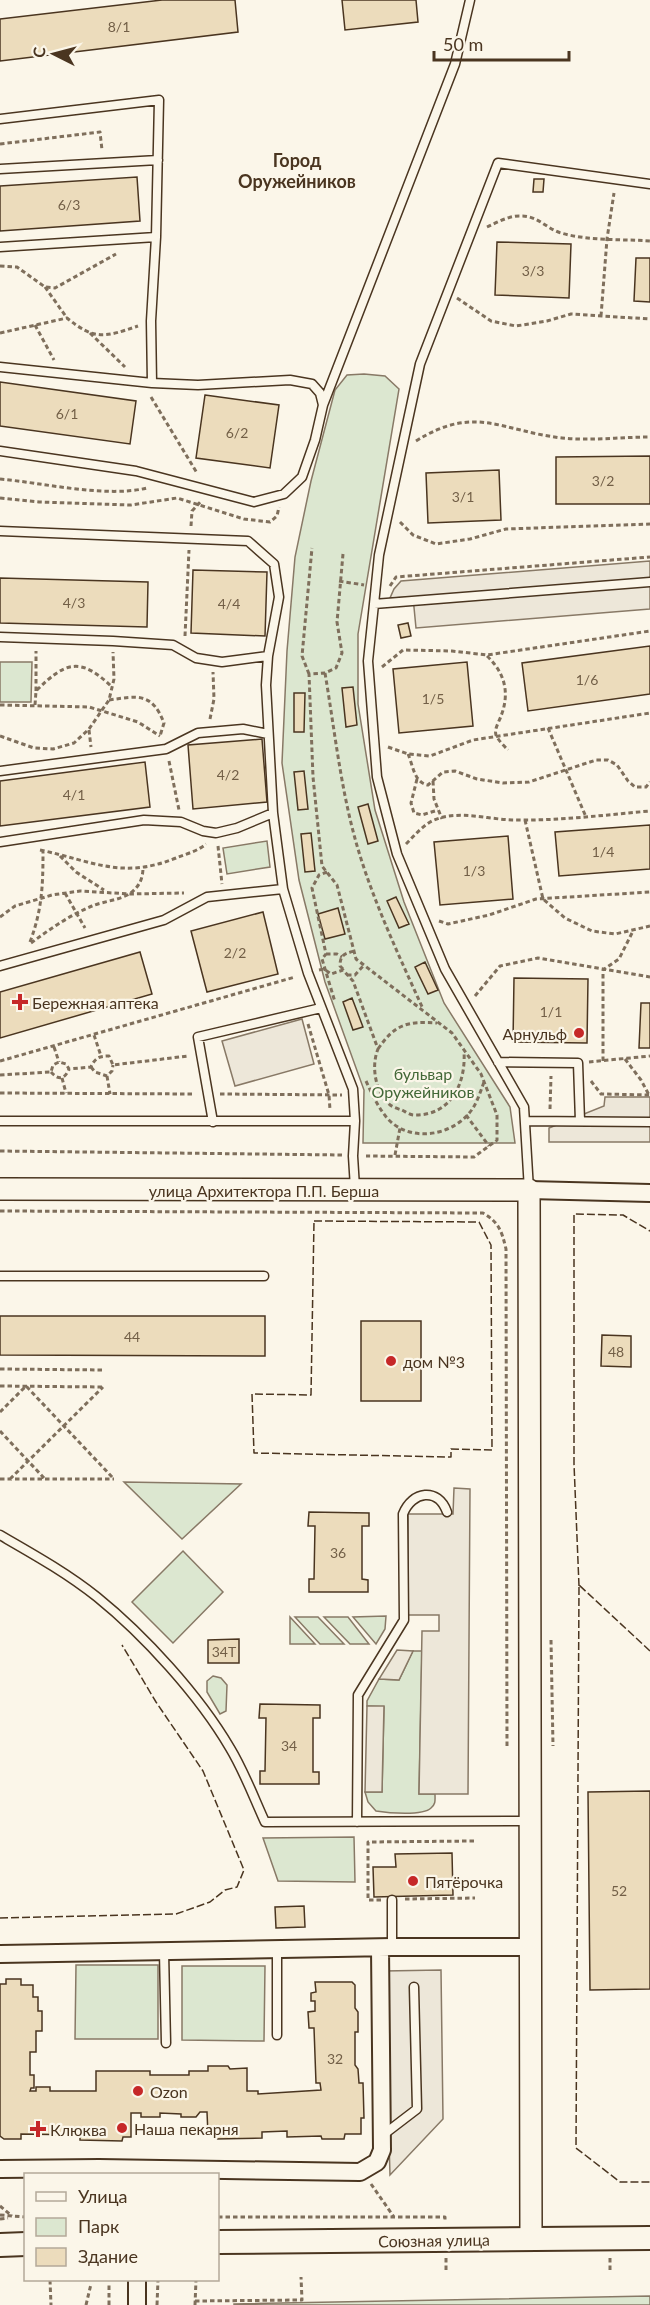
<svg xmlns="http://www.w3.org/2000/svg" width="650" height="2305" font-family="Lato,sans-serif">
<rect width="100%" height="100%" fill="#fbf6e9"/>
<path fill="#dce7d0" stroke="#887966" stroke-width="1.5" d="M364,374L385,376L399,389L358,634V704L375,810L404,902L444,1003L510,1107L515,1143H363L364,1090L325,982L299,880L282,763L287,651L295,557L311,481L335,390L347,375Z
M0,662H32L31,702H0Z
M267,841L270,867L227,874L223,848Z
M124,1482L241,1484L182,1539Z
M183,1551L223,1592L173,1643L132,1602Z
M386,1616L385,1629L376,1644L353,1617Z
M290,1617L315,1644H290Z
M295,1617H318L344,1644H320Z
M324,1617H348L369,1644H350Z
M413,1651H422L419,1794H435C435,1800 436,1804 431,1808C423,1816 388,1813 376,1811L368,1802L365,1792H382L384,1707L367,1706V1701L379,1679L399,1680Z
M213,1676L221,1678L227,1685L226,1711L220,1714L207,1692V1681Z
M354,1837L355,1882L278,1881L263,1838Z
M76,1965H158V2039H75Z
M182,1966H265L264,2041L182,2040Z
M650,2296V2305H234V2304Z"/>
<path fill="#ede7d9" stroke="#887966" stroke-width="1.5" d="M650,561V609L416,628L413,597L390,598L394,589L401,581Z
M302,1019L314,1064L235,1086L222,1041Z
M605,1097H650V1142H549V1128L604,1106Z
M454,1488L470,1489L468,1794H419L422,1631H439V1615H408V1514H453Z
M397,1650L413,1651L399,1680L379,1679Z
M367,1706H384L382,1792H365Z
M441,1970L443,2119L390,2175L384,1971Z"/>
<path fill="#ecdcbc" stroke="#4a3520" stroke-width="1.5" d="M162,0H235L238,32L0,61V19Z
M342,0H416L418,22L345,30Z
M137,177L140,221L0,231V186Z
M534,179H544L543,192H533Z
M497,242L571,244L569,298L495,295Z
M636,258H650V302L634,301Z
M0,382L136,401L130,444L0,426Z
M205,395L279,405L270,468L196,458Z
M650,456V504H556V457Z
M499,470L501,520L428,523L426,473Z
M193,570L267,572L265,636L191,633Z
M0,578L148,582L147,627L0,623Z
M408,623L411,636L401,638L398,625Z
M650,646V694L528,711L522,663Z
M467,662L473,726L399,733L393,669Z
M353,687L357,725L346,727L342,688Z
M294,693H305L304,732H294Z
M262,739L267,802L193,809L188,745Z
M145,762L150,807L0,826V781Z
M304,771L308,809L298,810L294,772Z
M368,804L378,841L368,844L358,807Z
M650,825V869L559,876L555,832Z
M311,833L315,871L305,872L301,834Z
M508,836L513,899L440,905L434,842Z
M396,897L409,924L399,928L387,901Z
M338,908L345,934L325,939L318,914Z
M263,912L278,974L207,992L191,931Z
M140,952L152,994L0,1038V992Z
M425,962L438,990L428,994L415,967Z
M514,978L588,979L587,1043L513,1042Z
M352,998L363,1027L353,1030L343,1002Z
M641,1003H650V1048H639Z
M0,1316H265V1356L0,1355Z
M361,1321H421V1401H361Z
M602,1335L631,1336V1367L601,1366Z
M309,1512L369,1513V1526H362V1579L368,1580V1592H309V1579H314L315,1526H308Z
M239,1639V1663H208V1640Z
M260,1704L320,1705V1718H313V1772H319V1784H260V1771H265L266,1718H259Z
M650,1791V1989L590,1990L588,1792Z
M452,1853L453,1895L374,1897L373,1867H396L395,1854Z
M304,1906L305,1927L276,1928L275,1907Z
M6,1979H21V1985H33V1997H38V2011H42V2031H36V2052H30V2075H34V2088H31L30,2091H36V2087H50V2091H96V2071H150V2075H189V2071H208V2066H228L230,2069L247,2068V2091H258V2094L321,2090L320,2083H316L314,2028H309L308,2012L315,2011V2001H311V1993L316,1992L315,1982H352L355,1985V2008L358,2012V2032H355V2065L358,2069L359,2083H363L364,2118H361V2134H345L344,2139H322L321,2136L287,2137V2131L262,2132V2138L215,2139L214,2135H208L207,2112H200L196,2117H181V2114L160,2113V2117H141V2113H131V2137H123L122,2141L80,2140V2135L21,2134V2139H4L0,2136V1984H6Z"/>
<g fill="none" stroke-linecap="round" stroke-linejoin="round">
<defs>
<path id="service" d="M0,119L159,100L156,237L0,247
M0,169L158,160
M0,367L152,383L198,385L290,380L312,384L320,393L323,405L315,440L302,477L284,494L254,502L136,471L0,451
M152,383L151,321L156,237
M323,405L455,64L470,0
M0,531L248,541L274,564L279,597L268,656L266,685L273,813L283,889L308,973L353,1089L355,1121L353,1156L355,1188
M374,604L379,555L420,364L498,163L650,184
M0,637L113,641L173,645L196,658L222,662L268,656
M0,771L166,749L198,733L243,729L268,734
M0,842L144,820L181,822L203,831L216,833L237,828L273,813
M0,966L164,920L207,897L283,889
M498,1062L578,1063L580,1121
M0,1121H355
M525,1121L650,1122
M213,1122L198,1037L321,1008
M529,1190L524,1107L445,969L397,854L377,777L368,661L374,604L650,582
M0,1276H264
M0,1535C33,1554 67,1573 97,1597C144,1635 199,1695 230,1748C244,1771 254,1798 265,1822L528,1821
M357,1822L358,1695L404,1620L403,1514C412,1491 438,1487 447,1512
M392,1947V1900
M164,1952L166,2043
M277,2035V1950
M383,2135L417,2109L414,1987"/>
<path id="minor" d="M529,1190L650,1193
M0,1954L392,1947H531
M0,2169L99,2168L360,2172L377,2162L382,2150L380,1948
M137,2305V2280"/>
<path id="tertiary" d="M0,1189L529,1190L531,2239"/>
<path id="secondary" d="M218,2242L650,2238
M0,2245L26,2244"/>
</defs>
<use href="#service" stroke="#4a3520" stroke-width="11"/>
<use href="#minor" stroke="#4a3520" stroke-width="20"/>
<use href="#tertiary" stroke="#4a3520" stroke-width="24"/>
<use href="#secondary" stroke="#4a3520" stroke-width="26"/>
<path stroke="#7f6f5c" stroke-width="3" stroke-dasharray="4.5 3" stroke-linecap="butt" d="M0,144L100,132L102,150
M487,227C498,222 510,215 522,216C538,216 547,229 561,233C589,241 621,239 650,241
M0,266L17,267L45,287L55,288L116,254
M45,287L67,318
M457,298L491,321L516,326L547,321L571,314L650,319
M601,316L607,239L614,193
M35,325L54,360
M0,333L67,318C95,341 105,337 138,326
M90,333L125,367
M151,397L197,473
M416,441C475,404 501,431 562,438C590,441 621,437 650,437
M0,479C44,483 106,498 147,488
M0,498L39,502L131,505L177,498L244,519L270,522L277,516L279,507
M400,522L413,535L436,544L470,539L506,529L650,524
M191,526L192,511L202,500
M343,554L337,622L342,653L336,668L325,673L309,674L313,777L322,866L337,885L356,959L452,1033L481,1074L497,1115V1140L474,1157L366,1156
M339,581L364,585
M390,586L396,577L650,557
M185,636L189,550
M487,656C505,673 510,693 501,716C499,722 494,729 496,735C498,740 504,746 508,750
M382,667L403,650L452,651L487,655L650,631
M325,673C335,732 341,792 358,849C374,903 400,958 423,1009
M309,674L302,656L312,548
M36,691V651
M109,700C138,696 152,692 164,723L160,736
M0,705L89,707L138,722L160,736
M35,705L36,691C65,662 80,656 112,687
M210,719L214,699L213,672
M548,728L586,817
M89,730L91,747
M0,736L34,748L53,749L74,743L89,729L109,700L114,679L113,652
M388,747L408,754L430,756L473,740L650,713
M408,754C413,765 414,783 428,785L443,772L455,771L477,779L503,783L529,782L596,760H608L617,765L628,781L635,787H646L650,782
M169,761L179,810
M417,779L411,803L414,813L422,815L438,810
M433,781L434,799L442,819
M525,820L543,899L565,918L592,931L615,934L650,926
M406,844C415,835 423,825 434,820C459,810 486,819 512,820C558,821 604,815 650,811
M218,846L222,884
M40,850C93,861 121,880 176,858C186,854 198,851 206,844
M60,856L76,872L104,890
M327,872L319,875L312,888L326,954L322,959L335,1002
M65,893L85,928
M0,917L15,906L52,895L80,891L130,894L184,893
M439,921L448,924L489,915L536,899L650,892
M30,942C42,910 43,886 43,852
M31,943C50,929 70,915 92,906C104,901 122,900 132,892C140,885 143,878 143,867
M326,954H337L342,957
M343,969L340,966C340,955 344,954 354,951
M319,970L324,969L331,974L343,970L353,981L378,1049C371,1066 375,1091 389,1104C392,1107 398,1109 402,1110C406,1112 410,1115 414,1115C451,1116 466,1083 464,1052
M347,975H355L364,965
M475,996L500,966L538,958L650,977
M308,1024L329,1095L330,1110
M94,1035L101,1056
M54,1047L59,1062
M378,1049C395,1024 407,1021 437,1023
M625,1059L641,1080L649,1095
M0,1061L295,977
M603,1061V970L619,959L633,931
M589,1062L650,1056
M91,1067L95,1072L107,1076L112,1071L113,1065
M51,1072C59,1081 65,1079 69,1069
M0,1075L51,1072L53,1065L59,1062L66,1064L69,1069L91,1067C95,1058 99,1056 109,1056L113,1065L188,1056
M107,1076L110,1094
M62,1078L66,1093
M366,1081C372,1094 378,1107 387,1118C410,1144 455,1136 473,1108C478,1100 481,1090 484,1082
M591,1081L601,1094L650,1095
M0,1093L195,1094
M220,1094L342,1095
M550,1109L551,1076
M466,1115L489,1146
M0,1151L342,1155
M395,1155L400,1128
M0,1211L483,1213C499,1222 502,1232 506,1249L507,1746
M0,1369L103,1370
M0,1386L103,1387
M0,1412L26,1386L114,1479
M0,1431L44,1478
M0,1479H114
M10,1479L103,1387
M551,1640L553,1746
M405,1899L475,1898
M381,1900H368V1842L475,1841
M371,2184L394,2217
M0,2206L12,2216
M0,2215L26,2217
M218,2217H445V2222
M0,2219L8,2218
M446,2258V2273
M610,2270V2257
M50,2280L51,2305
M195,2301L302,2300L301,2277
M86,2305L91,2284
M109,2305V2283
M157,2305L158,2280
M195,2305L196,2280"/>
<use href="#service" stroke="#fbf6e9" stroke-width="8"/>
<use href="#minor" stroke="#fbf6e9" stroke-width="16"/>
<use href="#tertiary" stroke="#fbf6e9" stroke-width="21"/>
<use href="#secondary" stroke="#fbf6e9" stroke-width="22"/>
<path stroke="#4a3520" stroke-width="1.5" stroke-dasharray="8 3" stroke-linecap="butt" d="M314,1221L479,1222L491,1245L492,1450L451,1449V1457L254,1453L252,1394L311,1395Z
M579,1586L574,1464V1214L623,1215L650,1231
M650,1651L579,1585L576,2148L620,2182H650
M0,1918L176,1914L210,1902L225,1890L237,1887L244,1870L203,1771L156,1702L122,1645"/>
</g>
<g fill="#c62828" stroke="#fbf6e9" stroke-width="2">
<path d="M17 993h6v6h6v6h-6v6h-6v-6h-6v-6h6z"/>
<circle cx="579" cy="1033" r="6"/>
<circle cx="391" cy="1361" r="6"/>
<circle cx="413" cy="1881" r="6"/>
<circle cx="138" cy="2091" r="6"/>
<circle cx="122" cy="2128" r="6"/>
<path d="M35 2120h6v6h6v6h-6v6h-6v-6h-6v-6h6z"/>
</g>
<g text-anchor="middle" dominant-baseline="central" stroke-width="4.5" stroke-linejoin="round" paint-order="stroke">
<g font-size="14" fill="#725f47">
<text x="119" y="26">8/1</text>
<text x="69" y="204">6/3</text>
<text x="533" y="270">3/3</text>
<text x="67" y="413">6/1</text>
<text x="237" y="432">6/2</text>
<text x="603" y="480">3/2</text>
<text x="463" y="496">3/1</text>
<text x="74" y="602">4/3</text>
<text x="229" y="603">4/4</text>
<text x="587" y="679">1/6</text>
<text x="433" y="698">1/5</text>
<text x="228" y="774">4/2</text>
<text x="74" y="794">4/1</text>
<text x="603" y="851">1/4</text>
<text x="474" y="870">1/3</text>
<text x="235" y="952">2/2</text>
<text x="551" y="1011">1/1</text>
<text x="132" y="1336">44</text>
<text x="616" y="1351">48</text>
<text x="338" y="1552">36</text>
<text x="224" y="1651">34Т</text>
<text x="289" y="1745">34</text>
<text x="619" y="1890">52</text>
<text x="335" y="2058">32</text>
</g>
<g font-size="16" fill="#4a3520" stroke="#fbf6e9" text-anchor="start">
<text x="32" y="1002">Бережная аптека</text>
<text x="567" y="1033" text-anchor="end">Арнульф</text>
<text x="403" y="1361">дом №3</text>
<text x="425" y="1881">Пятёрочка</text>
<text x="150" y="2091">Ozon</text>
<text x="134" y="2128">Наша пекарня</text>
<text x="50" y="2129">Клюква</text>
</g>
<g font-size="16" fill="#436837" stroke="#fbf6e9">
<text x="423" y="1073">бульвар<tspan x="423" dy="18">Оружейников</tspan></text>
</g>
<g font-size="16" fill="#4a3520" stroke="#fbf6e9">
<text x="264" y="1190">улица Архитектора П.П. Берша</text>
<text transform="translate(434 2240) rotate(-1)">Союзная улица</text>
</g>
<g font-size="18" font-weight="bold" fill="#4a3520" stroke="#fbf6e9">
<text x="297" y="160">Город<tspan x="297" dy="21">Оружейников</tspan></text>
</g>
</g>
<rect x="24" y="2173" width="195" height="108" fill="#fbf6e9" stroke="#b4a999" stroke-width="1.5"/>
<rect x="36" y="2192" width="30" height="9" fill="#fbf6e9" stroke="#b4a999" stroke-width="1.5"/>
<text x="78" y="2203" font-size="18" fill="#4a3520">Улица</text>
<rect x="36" y="2218" width="30" height="18" fill="#dce7d0" stroke="#b4a999" stroke-width="1.5"/>
<text x="78" y="2233" font-size="18" fill="#4a3520">Парк</text>
<rect x="36" y="2248" width="30" height="18" fill="#ecdcbc" stroke="#b4a999" stroke-width="1.5"/>
<text x="78" y="2263" font-size="18" fill="#4a3520">Здание</text>
<g transform="translate(54 54) rotate(276)" stroke="#fbf6e9" stroke-width="4.5" paint-order="stroke">
<path d="M0-4.5L10 22L0 15L-10 22Z" fill="#4a3520"/>
<text y="-9" font-size="16" font-weight="bold" text-anchor="middle" fill="#4a3520">С</text>
</g>
<path d="M434 51v9h135v-9" fill="none" stroke="#4a3520" stroke-width="3"/>
<text x="443" y="51" font-size="18" fill="#4a3520" stroke="#fbf6e9" stroke-width="4.5" paint-order="stroke">50 m</text>
</svg>
